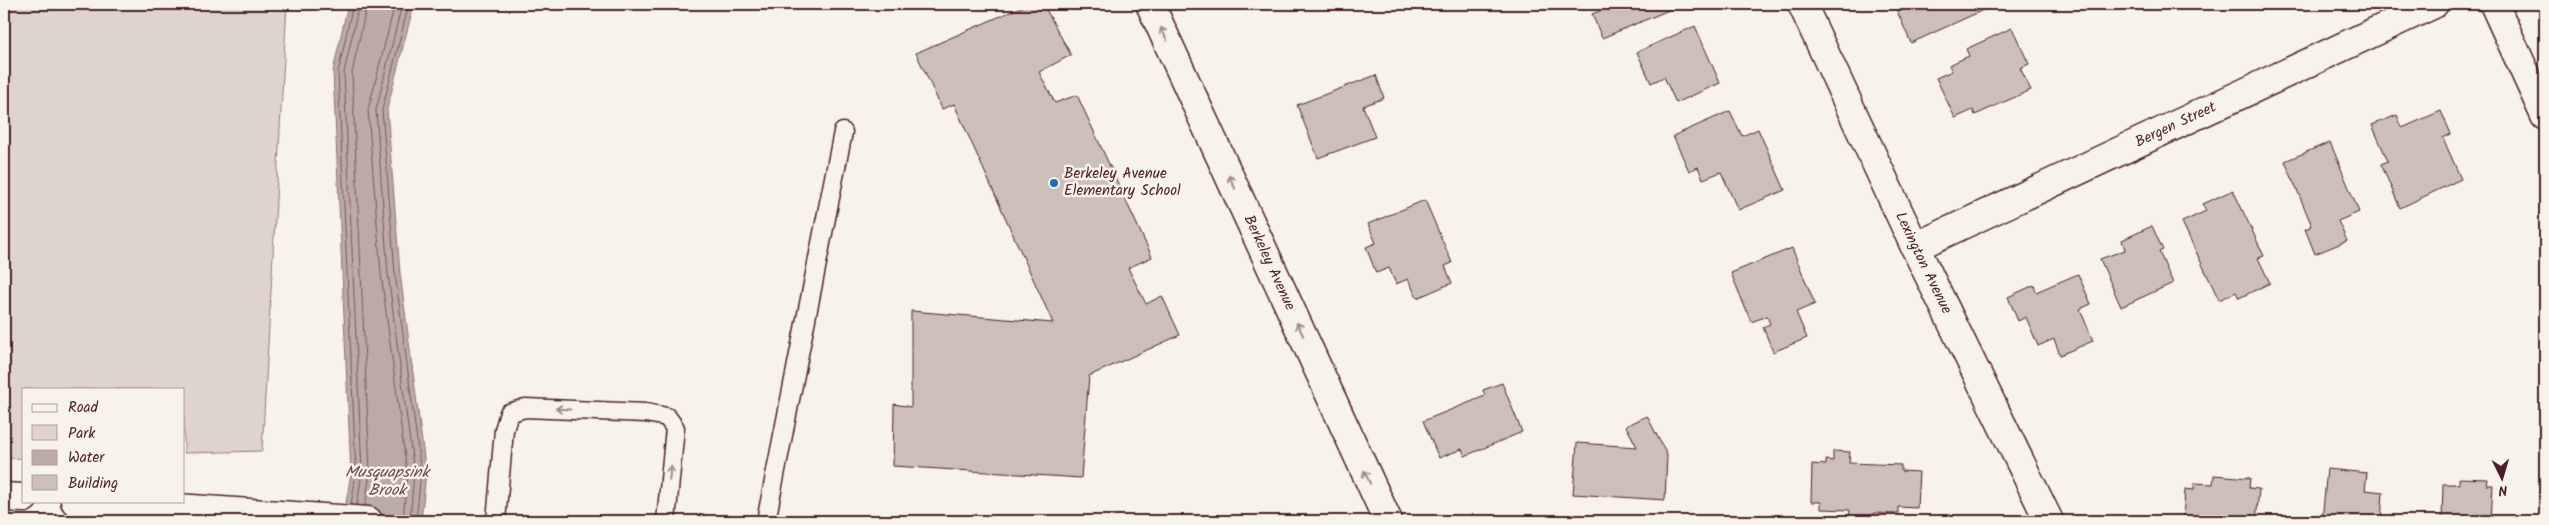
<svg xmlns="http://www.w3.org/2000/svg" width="2549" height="525" font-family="Kalam,sans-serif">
<rect width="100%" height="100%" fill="#f7f3e8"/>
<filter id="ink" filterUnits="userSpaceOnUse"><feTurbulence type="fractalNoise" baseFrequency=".02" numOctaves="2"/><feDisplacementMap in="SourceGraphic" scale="10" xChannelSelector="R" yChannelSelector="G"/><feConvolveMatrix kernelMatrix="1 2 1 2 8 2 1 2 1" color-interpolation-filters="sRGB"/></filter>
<g filter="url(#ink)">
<path fill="#ded4cc" stroke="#947a7c" d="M4,4H287L262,451L184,453V389H24V458L4,459Z"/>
<path fill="#bcaaa7" stroke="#8e7275" d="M348,4H414L387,109L400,273L426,473L421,521H343L351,473L333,71Z"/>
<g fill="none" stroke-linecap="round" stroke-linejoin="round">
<path stroke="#78575d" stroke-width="1" d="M395,4L368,110L381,274L407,473L403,521
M402,4L376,110L388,274L414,473L410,521
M409,4L382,110L395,273L421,472L416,521
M351,505L356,472L338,72L353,4
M357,505L362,472L344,73L359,4
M365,506L370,472L352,73L367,4"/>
</g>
<path fill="#ccbfb9" stroke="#4a1f2b" d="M1028,4H1043L1071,55L1039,72L1055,103L1077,95L1152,257L1128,268L1146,304L1162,296L1180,335L1089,376L1081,478L893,466L894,404L911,407V311L1053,323L954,104L942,109L916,53Z
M1617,4H1680L1681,5L1602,38L1592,14Z
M1894,4H1991L1992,6L1911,43Z
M1695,26L1720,83L1676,103L1664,77L1651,83L1637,52Z
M2012,28L2029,64L2020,68L2031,90L1975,115L1973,110L1955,118L1936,78L1952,71L1949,65L1969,56L1966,49Z
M1376,75L1384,98L1363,106L1375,137L1318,158L1297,105Z
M1730,111L1742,136L1758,129L1785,190L1738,210L1721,172L1703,179L1698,167L1689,171L1673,136Z
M2441,111L2451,134L2443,138L2461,179L2400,208L2381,164L2388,161L2372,125L2397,115L2402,128Z
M2330,142L2359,212L2338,221L2347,241L2315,254L2305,229L2312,226L2285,161Z
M2233,190L2264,256L2258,258L2270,283L2239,298L2236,292L2219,300L2182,222L2206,211L2203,204Z
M1425,200L1452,263L1445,266L1452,283L1417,298L1408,279L1396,284L1389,268L1376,273L1366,247L1376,243L1368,224Z
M2152,226L2163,250L2159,252L2173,283L2121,307L2100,259L2125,250L2122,240Z
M1792,248L1815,304L1796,312L1807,338L1773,352L1763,327L1770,324L1767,316L1751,322L1731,273Z
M2078,274L2091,304L2080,309L2093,341L2060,355L2054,339L2038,346L2026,317L2018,321L2008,297L2034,285L2036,292Z
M1502,383L1522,432L1465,456L1462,449L1439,458L1423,421L1485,396L1483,390Z
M1647,416L1667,455L1665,500L1573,494L1577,443L1637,447L1626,426Z
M1833,451L1850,452L1849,463L1901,465V471L1919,472L1917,508L1898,507V514L1874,513V521L1849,520L1850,510L1821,509V502H1811L1812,464L1826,465V460L1833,461Z
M2545,460V521H2541Z
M2327,469L2367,473L2365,490L2383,492L2381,521H2322Z
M2214,475L2250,478L2249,488L2259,489L2256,521H2183L2185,489L2194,490V483L2213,484Z
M2459,478L2488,479L2487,485H2493L2491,521H2442L2443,484H2459Z"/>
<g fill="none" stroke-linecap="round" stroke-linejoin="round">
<defs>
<path id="service" d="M496,521L504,430L509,413L525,408L646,413L667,417L675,428L666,521
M766,521L843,132"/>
<g id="minor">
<path id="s1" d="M1150,4L1388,521"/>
<path id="s2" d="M1802,4L1915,247L2049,521"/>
<path d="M2494,4L2545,116"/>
<path id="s3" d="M1915,247L2434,4"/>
</g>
<path id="tertiary" d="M4,497L24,498
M75,501L368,521"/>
</defs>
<use href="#service" stroke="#4a1f2b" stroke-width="21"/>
<use href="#minor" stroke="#4a1f2b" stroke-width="31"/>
<use href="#tertiary" stroke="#4a1f2b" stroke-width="31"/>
<use href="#service" stroke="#f7f3e8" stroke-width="18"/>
<use href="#minor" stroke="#f7f3e8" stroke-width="28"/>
<use href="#tertiary" stroke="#f7f3e8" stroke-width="28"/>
</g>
<defs><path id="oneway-shaft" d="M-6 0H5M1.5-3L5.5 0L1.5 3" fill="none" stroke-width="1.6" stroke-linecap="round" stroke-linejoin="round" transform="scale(1.25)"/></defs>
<g stroke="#a0898a">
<use href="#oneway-shaft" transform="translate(1164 34) rotate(-115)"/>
<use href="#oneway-shaft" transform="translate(1232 182) rotate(-115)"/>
<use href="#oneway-shaft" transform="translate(1300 329) rotate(-115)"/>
<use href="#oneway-shaft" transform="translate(563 409) rotate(-177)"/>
<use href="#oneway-shaft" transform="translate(670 473) rotate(-84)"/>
<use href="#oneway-shaft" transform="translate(1367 477) rotate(-115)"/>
</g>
</g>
<circle fill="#1f6fb2" stroke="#f7f3e8" stroke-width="2" cx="1054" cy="183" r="5"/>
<g text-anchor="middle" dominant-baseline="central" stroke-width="5" stroke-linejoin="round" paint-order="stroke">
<g font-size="15" fill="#4a1f2b" stroke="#f7f3e8">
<text stroke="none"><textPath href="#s3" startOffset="288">Bergen Street</textPath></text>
<text stroke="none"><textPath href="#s1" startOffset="285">Berkeley Avenue</textPath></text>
<text stroke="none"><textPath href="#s2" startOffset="286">Lexington Avenue</textPath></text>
</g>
<g font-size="15" fill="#4a1f2b" stroke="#f7f3e8" text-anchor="start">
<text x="1064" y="174">Berkeley Avenue<tspan x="1064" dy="17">Elementary School</tspan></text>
</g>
<g font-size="16" font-style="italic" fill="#6c4950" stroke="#f7f3e8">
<text x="387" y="472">Musquapsink<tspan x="387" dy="18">Brook</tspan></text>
</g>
</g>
<rect width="2549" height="525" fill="none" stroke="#f7f3e8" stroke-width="20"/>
<rect x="10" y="10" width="2529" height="505" fill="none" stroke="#4a1f2b" stroke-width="2" filter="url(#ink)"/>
<rect x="22" y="388" width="162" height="115" fill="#f7f3e8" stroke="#b29e9c"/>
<rect x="32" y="404" width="25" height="8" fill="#f7f3e8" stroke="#b29e9c"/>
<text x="68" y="412" font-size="15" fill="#4a1f2b">Road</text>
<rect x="32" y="425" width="25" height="15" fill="#ded4cc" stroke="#b29e9c"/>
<text x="68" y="438" font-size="15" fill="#4a1f2b">Park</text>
<rect x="32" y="450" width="25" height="15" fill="#bcaaa7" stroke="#b29e9c"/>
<text x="68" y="462" font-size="15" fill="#4a1f2b">Water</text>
<rect x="32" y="475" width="25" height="15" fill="#ccbfb9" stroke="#b29e9c"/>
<text x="68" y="488" font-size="15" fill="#4a1f2b">Building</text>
<g transform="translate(2502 478) rotate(175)" stroke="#f7f3e8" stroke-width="4" paint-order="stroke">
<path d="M0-4L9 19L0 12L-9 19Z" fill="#4a1f2b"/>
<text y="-8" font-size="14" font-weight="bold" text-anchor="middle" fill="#4a1f2b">N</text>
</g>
</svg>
